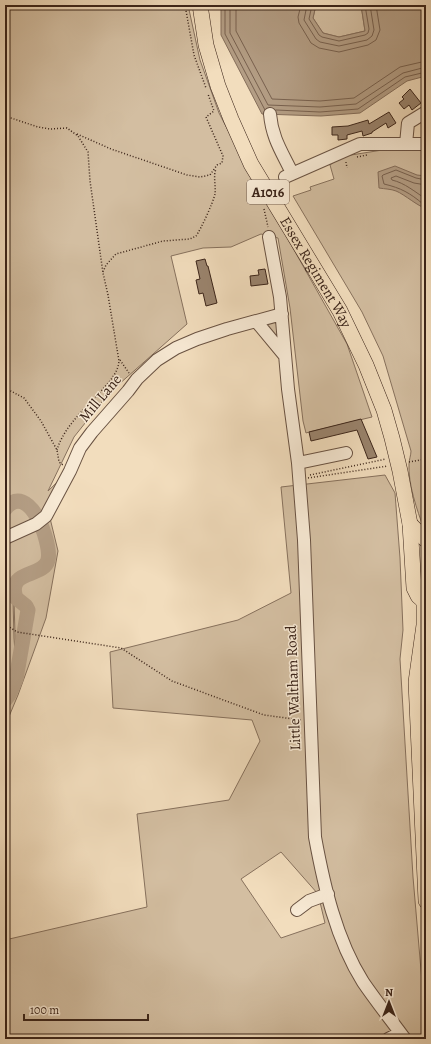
<svg xmlns="http://www.w3.org/2000/svg" width="431" height="1044" font-family="Alegreya,serif">
<rect width="100%" height="100%" fill="#f2ddbd"/>
<filter id="stains"><feTurbulence type="fractalNoise" baseFrequency=".005" numOctaves="4"/><feColorMatrix values="0 0 0 0 .2 0 0 0 0 .09 0 0 0 0 .02 0 0 0 .5 -.17"/></filter>
<radialGradient id="worn" r=".72"><stop offset=".6" stop-color="#630" stop-opacity="0"/><stop offset="1" stop-color="#630" stop-opacity=".3"/></radialGradient>
<path fill="#d3bea1" stroke="#87715d" fill-rule="evenodd" d="M5,5H188L200,60L219,113L248,169L267,202L347,344L372,417L309,432L306,433L303,421L290,308L278,238L261,234L231,247L203,248L171,256L187,324L109,393L74,437L48,491L77,463L49,514L58,551L46,618L18,695L5,726ZM20,582L14,601L16,667L14,638L13,600Z
M316,5H361L365,31L339,37L323,33L313,18Z
M401,147H426V530L424,529C417,510 408,484 409,464C409,460 411,455 411,451L383,356L362,312L293,196L311,190L310,187L334,179L330,165L339,158L345,156Z
M274,322L278,325L280,344L265,323Z
M385,475L395,493L400,558L403,630L400,659L413,877L422,982L426,998V1039H5V940L147,907L137,814L229,800L260,741L252,720L113,708L110,652L238,620L291,593L281,487ZM281,852L318,894L325,923L281,938L241,879Z
M426,564V592C418,583 419,572 426,564Z"/>
<path fill="#b49e85" stroke="#846d5a" d="M221,5H316L313,18L323,33L339,37L365,31L361,5H426V76L407,81L360,113L321,116L262,114L221,35Z
M395,166L417,175L426,176V208C420,208 404,194 396,191C391,189 385,189 379,188L378,172Z"/>
<g fill="none" stroke-linecap="round" stroke-linejoin="round">
<path stroke="#78614f" stroke-width="1" d="M225,5V34L265,110
M230,5V33L268,105L320,107L356,104L403,73L426,67
M236,5V31L272,99L320,101L354,98L400,67L426,61
M301,5L298,17L299,23L311,43L319,48L339,52L368,45L376,40L380,30L376,5
M307,5L304,20L316,39L320,42L339,46L367,40L372,36L374,30L370,5
M312,5L309,19L319,35L322,37L339,41L365,35L368,33L369,29L365,5
M276,110L320,112L358,109L405,77L426,72
M426,180L416,178L396,170L383,175L382,176L384,184C401,188 410,193 423,204H426
M426,185L414,183L396,176L391,178L392,180C405,183 415,192 426,199"/>
<path stroke="#b49e85" stroke-width="15" d="M5,509C29,479 52,543 48,560C44,578 6,569 16,598L26,606L28,610L16,679L9,695L5,700"/>
</g>
<path fill="#9a846e" stroke="#3b2419" d="M410,89L421,103L412,110L409,105L404,109L399,103L404,99L402,97Z
M389,112L396,123L388,128L386,123L372,132V133L363,136L362,131L347,135V139L338,140V135H332V127L348,126L368,120L369,124Z
M205,259L207,266H208L217,303L206,306L203,293L199,294L196,280L200,279L196,261Z
M265,269L268,284L251,286L250,276L259,275L258,270Z
M361,419L377,457L368,459L357,430L311,441L309,432Z"/>
<g fill="none" stroke-linecap="round" stroke-linejoin="round">
<defs>
<path id="minor" d="M270,114C272,138 282,152 292,173
M406,144L408,123L426,112
M285,177L360,144H426
M269,237L280,297L288,389L298,463L304,540L315,837C324,886 336,939 363,982C376,1001 391,1020 405,1039
M256,321L285,356
M298,463L346,453
M5,538L36,524L46,516L70,471L80,448L92,432L128,391L137,379L157,360L176,348L197,339L227,329L282,314
M297,910L309,901L328,894
M388,1039L400,1033"/>
<g id="major">
<path id="s1" d="M200,5L206,45L218,86L231,119L251,164L340,311L366,365L384,410L392,438L400,471L410,524L414,588L418,596L426,603"/>
<path d="M410,524L426,540"/>
<path d="M424,602V625L416,682L426,901"/>
</g>
</defs>
<use href="#minor" stroke="#695242" stroke-width="14"/>
<use href="#major" stroke="#3b2419" stroke-width="16"/>
<path stroke="#3b2419" stroke-width="1.5" stroke-dasharray="1 2" stroke-linecap="butt" d="M185,5L194,55L206,88
M5,116L38,127L50,129L67,128L78,136L88,152L90,181L103,273L108,295L119,361C118,373 109,382 102,390C86,408 64,426 57,450
M77,134L111,149L187,175L200,177L210,175L217,165L222,163L223,156L206,117L214,111L208,94
M357,157L367,155
M346,162L347,168
M264,209L268,227
M103,272L106,265L116,254L163,241L190,239L196,236C201,229 213,203 215,194C216,186 213,176 216,169
M120,360L129,373
M5,388L24,398L41,421L57,450L59,462L63,465
M409,462L426,459
M310,475L386,459
M308,478L388,466
M5,624L17,632L121,648L172,681L264,715L301,720"/>
<use href="#minor" stroke="#f7e9d4" stroke-width="12"/>
<use href="#major" stroke="#f2ddbd" stroke-width="15"/>
</g>
<g text-anchor="middle" dominant-baseline="central" stroke-width="3" stroke-linejoin="round" paint-order="stroke">
<rect fill="#f7e9d4" stroke="#735f51" stroke-width="1" x="247" y="180" width="42" height="24" rx="3"/>
<g font-size="14" font-weight="bold" fill="#3b2419">
<text x="268" y="192">A1016</text>
</g>
<g font-size="15" fill="#3b2419" stroke="#f7e9d4">
<text stroke="none"><textPath href="#s1" startOffset="294">Essex Regiment Way</textPath></text>
<text transform="translate(100 398) rotate(-50)">Mill Lane</text>
<text transform="translate(293 688) rotate(-92)">Little Waltham Road</text>
</g>
</g>
<rect width="431" height="1044" fill="none" stroke="#f2ddbd" stroke-width="20"/>
<rect x="6" y="6" width="419" height="1032" fill="none" stroke="#3b2419" stroke-width="2"/>
<rect x="10" y="10" width="411" height="1024" fill="none" stroke="#3b2419"/>
<g transform="translate(389 1002)" stroke="#f7e9d4" stroke-width="3" paint-order="stroke">
<path d="M0-3L7 15L0 10L-7 15Z" fill="#3b2419"/>
<text y="-6" font-size="11" font-weight="bold" text-anchor="middle" fill="#3b2419">N</text>
</g>
<path d="M24 1014v6h124v-6" fill="none" stroke="#3b2419" stroke-width="2"/>
<text x="30" y="1014" font-size="12" fill="#3b2419" stroke="#f7e9d4" stroke-width="3" paint-order="stroke">100 m</text>
<rect width="100%" height="100%" filter="url(#stains)"/>
<rect width="100%" height="100%" fill="url(#worn)"/>
</svg>
